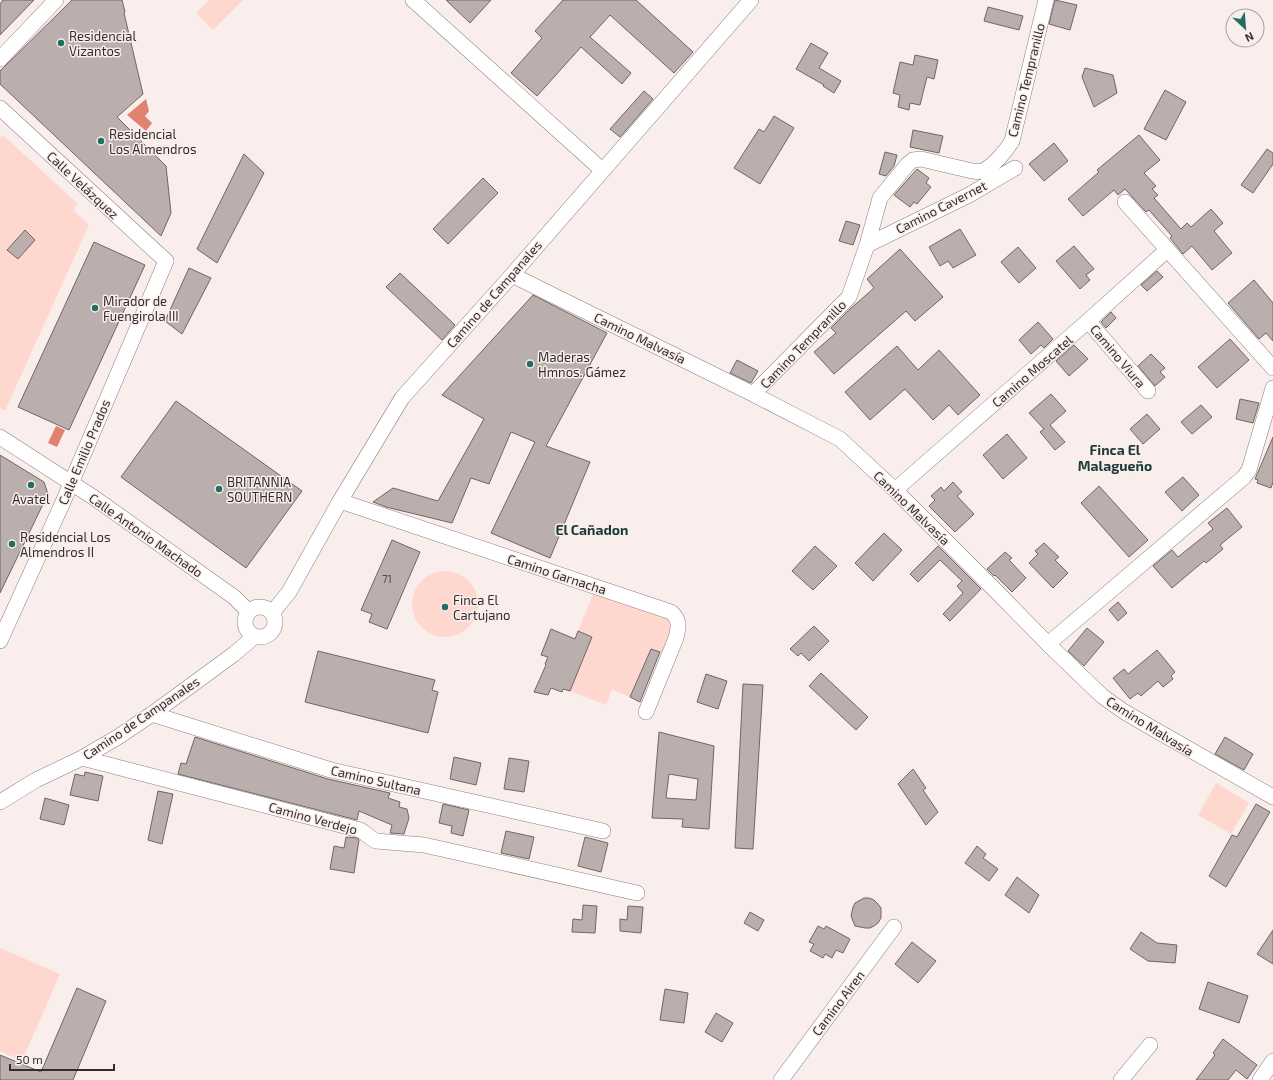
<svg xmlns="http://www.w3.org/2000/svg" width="1273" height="1080" font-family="'Exo 2',sans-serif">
<rect width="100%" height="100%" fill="#faeeec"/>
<path fill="#fed7ce" d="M209,0H243L213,30L196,13Z
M3,135L78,204L73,210L89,225L5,411L0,408V139Z
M412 604a33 33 0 1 1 66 0a33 33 0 1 1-66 0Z
M593,594L667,619L672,629L663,654L651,649L630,697L612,689L606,705L570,691L592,637L578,631Z
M1216,783L1249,803L1231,834L1198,815Z
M0,948L60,974L22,1061L0,1051Z"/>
<path fill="#e0836e" d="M146,99L149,111L145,116L152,123L146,131L127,115Z
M56,426L65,430L57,447L48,443Z"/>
<path fill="#baafac" stroke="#706663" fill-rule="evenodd" d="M3,0H34L0,35V4Z
M72,0H122L125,12L124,13L143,94L117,117L166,166L171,213L161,236L0,84V71Z
M446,0H491L470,23Z
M563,0H636L693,52L674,73L610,15L590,37L631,73L622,84L581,47L537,96L511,73L542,38L535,31Z
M1055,0L1077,5L1070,30L1049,24Z
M988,7L1023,16L1019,30L984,21Z
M811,43L828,53L819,68L841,81L834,93L823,86L824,85L796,69Z
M915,55L938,60L934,79L927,77L920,105L910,103L909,110L898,107L900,95L893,93L900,62L913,65Z
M1085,68L1113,75L1117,93L1094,107L1082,77Z
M1165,90L1186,102L1166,140L1144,129Z
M644,91L653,99L620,137L610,129Z
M774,116L794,128L760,184L734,168L759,129L764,132Z
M913,130L943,136L939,153L910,147Z
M1139,135L1160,160L1144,173L1156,186L1152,189L1158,195L1154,198L1181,229L1187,223L1191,227L1211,209L1223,223L1214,231L1232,253L1212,270L1192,246L1183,254L1170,238L1172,236L1149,210L1146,212L1125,189L1118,195L1114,190L1083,216L1068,199L1099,172L1097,170Z
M1054,143L1068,161L1044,181L1029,164Z
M1267,149L1273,153V164L1253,193L1241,185Z
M885,152L897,155L894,166L886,176L879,174Z
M244,154L264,173L217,263L197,249Z
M917,169L929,178L926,183L931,187L917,204L914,202L910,207L894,195Z
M483,178L498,193L448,244L433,229Z
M846,221L860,225L853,245L839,241Z
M960,229L976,255L953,268L948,261L940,266L929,247Z
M25,230L35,240L18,259L7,250Z
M94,242L145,265L69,430L18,407Z
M1074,246L1094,269L1086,275L1090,280L1080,289L1056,261Z
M1018,247L1036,268L1019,283L1001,262Z
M900,249L943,297L915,321L906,311L834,374L814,352L836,333L831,328L849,310L874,288L867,279Z
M189,268L211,278L182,334L165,321Z
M1157,271L1163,277L1147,291L1141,285Z
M400,273L455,325L442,340L386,287Z
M1254,280L1273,303V341L1266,333L1259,339L1228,303Z
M533,295L607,333L546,446L590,462L550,558L491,533L535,442L511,432L489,484L471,478L452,523L386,507L373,502L393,488L438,501L484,419L442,395Z
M1111,312L1116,318L1106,328L1101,322Z
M1038,322L1053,339L1044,348L1041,345L1031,354L1019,340Z
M1230,339L1249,360L1217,388L1198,367Z
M1074,345L1088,359L1069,376L1056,361Z
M897,346L918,370L939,350L980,395L958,415L949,405L933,420L905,389L870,420L845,392Z
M1151,354L1165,368L1160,372L1165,377L1155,386L1138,366Z
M737,360L758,371L751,383L730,373Z
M1051,394L1066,411L1050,425L1065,442L1055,450L1040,432L1044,429L1029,413Z
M1240,399L1259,403L1253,423L1236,419Z
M176,401L302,491L246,568L121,477Z
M1201,405L1212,417L1192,434L1181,422Z
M1147,414L1160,429L1143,444L1130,429Z
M1007,434L1027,458L1003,479L983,455Z
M1273,437V482L1271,488L1257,483L1258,480L1255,479Z
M0,455L44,482L48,494L0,593Z
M1183,477L1199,495L1182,511L1165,492Z
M953,482L962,492L957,496L974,514L955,532L929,506L935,500L931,496L941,487L944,491Z
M1099,486L1148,540L1129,557L1081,503Z
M1227,508L1242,527L1220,545L1223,549L1206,563L1204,561L1172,588L1153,566L1172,550L1178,557L1213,529L1208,523Z
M884,533L902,550L873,581L855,563Z
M392,540L420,552L387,629L369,622L372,614L361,610Z
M1044,543L1059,557L1055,560L1068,573L1053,588L1029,563L1038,554L1035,551Z
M815,546L837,566L813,590L792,571Z
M938,546L981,589L950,621L943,614L963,593L957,586L962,581L940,560L918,582L910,574Z
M1005,552L1012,558L1009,560L1026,578L1012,592L995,575L994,576L987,569Z
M1118,602L1127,613L1118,621L1109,610Z
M814,626L829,641L809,661L801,653L798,656L790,649Z
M1087,628L1104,642L1084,666L1068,651Z
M551,629L575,639L578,631L592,637L570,691L563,689L562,692L551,688L548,695L534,692L546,665L545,664L548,657L541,655Z
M651,649L660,652L640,702L630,697Z
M1157,650L1175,672L1171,676L1173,679L1163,687L1158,681L1141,696L1138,693L1130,699L1113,678L1124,669L1128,674Z
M318,651L435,680L432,690L438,692L428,733L305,702Z
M821,673L868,717L856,730L809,686Z
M706,674L727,681L718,709L697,702Z
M743,684L763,685L753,849L735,848Z
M659,732L714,746L709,829L682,827L683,819L652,818ZM669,774L698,779L696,800L666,798Z
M195,737L328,779L390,793L388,798L400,802L399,807L407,809L409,818L404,834L390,833L392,825L359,811L357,820L178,774L181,763L186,764Z
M1225,737L1253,754L1244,770L1215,754Z
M454,757L481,763L476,785L450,779Z
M509,758L529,761L524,792L504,789Z
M913,769L926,788L923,790L938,812L926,825L898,784Z
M85,772L103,776L98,801L70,795L75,774L84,776Z
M158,791L173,794L162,844L148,840Z
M45,798L69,805L64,825L40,819Z
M443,804L469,810L463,836L451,833L452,826L439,823Z
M1256,804L1270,812L1226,887L1209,876L1232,835L1237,837Z
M506,831L534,837L529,859L501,853Z
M346,837L357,838L359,840L354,873L330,869L334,846L344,848Z
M585,837L608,843L601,872L578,866Z
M977,846L986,854L983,858L998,869L989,881L965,863Z
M1017,877L1039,895L1029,913L1005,895Z
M864,898H869L874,900L878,904L881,908V918L878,923L874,926L870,928H865L855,926L851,916L853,907L855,903Z
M583,905L597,906L595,933L572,932L573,919L582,920Z
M628,906L643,907L641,933L620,931V919L627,920Z
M750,912L764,920L758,931L744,923Z
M818,926L824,929L826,926L850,939L843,953L836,950L832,958L825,954L823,958L810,951L814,944L809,942Z
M1273,930V964L1257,954Z
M1141,932L1157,943L1177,945L1175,963L1148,961L1130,949Z
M912,942L936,961L918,983L895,964Z
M1208,982L1248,996L1239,1023L1199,1009Z
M77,988L106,1001L73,1080H0V1055L41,1072Z
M665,989L688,993L684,1023L660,1020Z
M716,1013L733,1023L722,1042L705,1032Z
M1223,1039L1257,1065L1247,1079L1236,1070L1228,1080H1196L1215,1055L1213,1053Z"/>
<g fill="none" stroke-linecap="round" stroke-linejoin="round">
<defs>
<path id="street" d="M413,0L602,170
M0,59L56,0
M0,108L166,261L63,502L0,641
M1125,202L1273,368
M867,245L969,195L1015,168
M512,275L753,394L840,439L895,490L993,588L1048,644L1102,696L1123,711L1152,728L1273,797
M1088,321L1148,391
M753,394L849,297L867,245L880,198L908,164L913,160L921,159L972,171C975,171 978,172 982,171C993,167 1006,151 1012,141L1046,0
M0,437L93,497L234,597L249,612
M895,490L1088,321L1167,250
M340,501L671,612C680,620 679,626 676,638L646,712
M245 622a15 15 0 1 1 30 0a15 15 0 1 1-30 0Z
M272,613L289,592L340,501L402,398L512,275L751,0
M1048,644L1244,477L1249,470L1273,388
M152,714L331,770L603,831
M82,758L360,830C366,833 369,838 376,841L424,845L637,893
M0,802L36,780L82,758L118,737L152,714L234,654L254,637
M781,1080L894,927
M1121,1080L1150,1045
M1260,1080L1273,1061"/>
</defs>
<use href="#street" stroke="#8a807e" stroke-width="16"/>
<use href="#street" stroke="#fff" stroke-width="15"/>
</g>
<g fill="#246d64" stroke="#faeeec" stroke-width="1.5">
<circle cx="61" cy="43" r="4"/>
<circle cx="101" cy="141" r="4"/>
<circle cx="95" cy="308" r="4"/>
<circle cx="530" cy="364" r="4"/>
<circle cx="31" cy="485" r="4"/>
<circle cx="219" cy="489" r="4"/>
<circle cx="12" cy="544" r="4"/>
<circle cx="445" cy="607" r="4"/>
</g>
<g text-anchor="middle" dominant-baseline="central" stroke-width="3" stroke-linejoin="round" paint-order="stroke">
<g font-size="11" fill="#544e4d">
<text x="387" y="578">71</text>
</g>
<g font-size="13" fill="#322e2d" stroke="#faeeec" text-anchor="start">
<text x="69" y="36">Residencial<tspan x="69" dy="15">Vizantos</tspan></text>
<text x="109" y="134">Residencial<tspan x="109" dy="15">Los Almendros</tspan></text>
<text x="103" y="301">Mirador de<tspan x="103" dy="15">Fuengirola III</tspan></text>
<text x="538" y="357">Maderas<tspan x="538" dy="15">Hmnos. Gámez</tspan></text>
<text x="227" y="482">BRITANNIA<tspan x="227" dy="15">SOUTHERN</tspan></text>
<text x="31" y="499" text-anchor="middle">Avatel</text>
<text x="20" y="537">Residencial Los<tspan x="20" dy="15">Almendros II</tspan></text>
<text x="453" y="600">Finca El<tspan x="453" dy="15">Cartujano</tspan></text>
</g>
<g font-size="13" fill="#322e2d" stroke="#faeeec">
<text transform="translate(1026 80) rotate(-76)">Camino Tempranillo</text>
<text transform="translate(83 185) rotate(43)">Calle Velázquez</text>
<text transform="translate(941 207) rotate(-27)">Camino Cavernet</text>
<text transform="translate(494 294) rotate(-49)">Camino de Campanales</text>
<text transform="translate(640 338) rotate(26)">Camino Malvasía</text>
<text transform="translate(803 344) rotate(-46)">Camino Tempranillo</text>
<text transform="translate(1118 356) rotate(50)">Camino Viura</text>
<text transform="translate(1032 371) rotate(-41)">Camino Moscatel</text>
<text transform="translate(84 452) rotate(-67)">Calle Emilio Prados</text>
<text transform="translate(912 508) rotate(44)">Camino Malvasía</text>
<text transform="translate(146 535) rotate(35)">Calle Antonio Machado</text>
<text transform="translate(557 574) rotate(18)">Camino Garnacha</text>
<text transform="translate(141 718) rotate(-34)">Camino de Campanales</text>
<text transform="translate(1150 726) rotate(32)">Camino Malvasía</text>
<text transform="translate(376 780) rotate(13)">Camino Sultana</text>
<text transform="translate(313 818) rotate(15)">Camino Verdejo</text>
<text transform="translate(838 1003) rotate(-53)">Camino Airen</text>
</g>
<g font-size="14" font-weight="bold" fill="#1a3b37" stroke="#faeeec">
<text x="1115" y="449">Finca El<tspan x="1115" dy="16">Malagueño</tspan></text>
<text x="592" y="529">El Cañadon</text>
</g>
</g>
<g transform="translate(1245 28) rotate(154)"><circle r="19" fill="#faeeec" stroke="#aaa1a0"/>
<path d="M0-3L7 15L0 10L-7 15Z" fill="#246d64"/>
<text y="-6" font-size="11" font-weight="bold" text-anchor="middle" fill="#322e2d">N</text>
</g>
<path d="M10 1064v6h104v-6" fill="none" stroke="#322e2d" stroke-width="2"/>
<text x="16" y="1064" font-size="12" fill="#322e2d" stroke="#faeeec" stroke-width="3" paint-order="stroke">50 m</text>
</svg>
